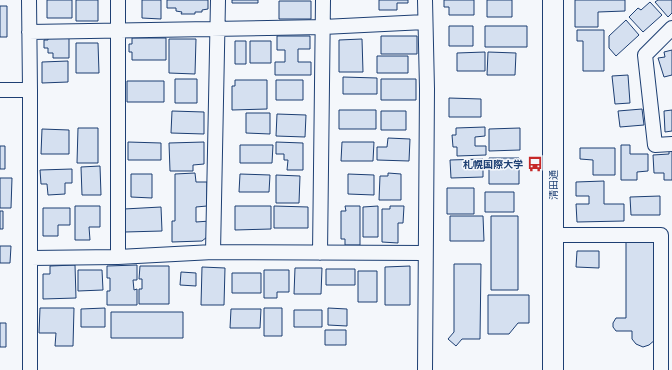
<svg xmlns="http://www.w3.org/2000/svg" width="672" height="370" font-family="'Work Sans','Noto Sans JP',sans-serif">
<rect width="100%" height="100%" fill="#f4f7fb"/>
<path fill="#d5e0f0" stroke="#1d3f73" d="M47,0H72V18H47Z
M76,0H98V21H76Z
M142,0H161V19L142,18Z
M167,0H208V9L202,10V12H195V14H181L182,12L176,11V8H167Z
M232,0H258V3H232Z
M379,0H408V3H397V10H379Z
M444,0H474V15H449V7H444Z
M487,0H512V17H487Z
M575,0H625V11L598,12V27H575Z
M658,0H672V13L668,17L655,2Z
M279,1H311V19H279Z
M650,2L662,15L643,32L629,17L638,8L641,10Z
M0,6H7V37H0Z
M626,20L639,35L616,56L609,48V36Z
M449,26H473V46H449Z
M485,26H527V47H485Z
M577,30H604V71H583V41H577Z
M277,36H310V49H298V62H311V75H275V62H285V50H277Z
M381,36H417V54H381Z
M69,37V58H53V53H48V48H44V40H48V38Z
M132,38H166V60H132V52H129V44H132Z
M169,39H196L195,74L169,73Z
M362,39L363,72H339V40Z
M235,41H246V64H235Z
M250,41H271V63H250Z
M76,43H98L99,73H76Z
M672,50V75L664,77L658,58L665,57L664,52Z
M485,52V71H457V53Z
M488,52L516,53L515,75H487Z
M377,56H408V73H377Z
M68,61V82L42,83V62Z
M628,75L630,103L615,104L612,76Z
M343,77L377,78V94H343Z
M175,79H197V103H175Z
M381,79H416V100H381Z
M235,80H267V109L232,110V86H235Z
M276,80H303V100H276Z
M127,81H164V102H127Z
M449,98L481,99V117H449Z
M642,109L644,125L620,127L618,111Z
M339,110H376V129H339Z
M672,110V131L665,132L664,111Z
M172,111L204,112V134L171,133Z
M381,111H406V130H381Z
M246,113H270V134L246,133Z
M277,114L306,115L305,137L276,136Z
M485,127V136L475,137V146H486V155L457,156V147H453L452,135H456V128Z
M78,128H98V163H77Z
M520,128V150L489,151V129Z
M42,129L69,130V154H41Z
M388,138L410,139L409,161L377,160V147H387Z
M128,142L161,143V160H128Z
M204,142V164L193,165V171H170L169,143Z
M276,142L303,143V170H287L288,160H284V154H276Z
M342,142H374L373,161H341Z
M240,145H273L272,163H240Z
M621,145H630V154H648V171L637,172V180H621Z
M0,146H5V169H0Z
M580,148H615V175H593V160L580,159Z
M669,150H672V180H664V173H654L653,155L669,154Z
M489,158H519V184H489Z
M483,159V177L451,178L450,160Z
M100,166L101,195H82L81,167Z
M72,169V183H65V194L48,195L47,184H41L40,170Z
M195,173L196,182H207V206L196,207V222L210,221L207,237L202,241L172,242V221H175V174Z
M388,173L401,174V200H379L380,176H388Z
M131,174H152V198L131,197Z
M240,174L270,175L269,192H239Z
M348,174L374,175V195L348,194Z
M276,175L300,176L299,203H276Z
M0,178H12L11,208H0Z
M604,181V204H624V221L577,222L576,204H589V196H576V182Z
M447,188H474V214H447Z
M485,192H514V212H485Z
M660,196V215H631L630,197Z
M75,206H100V227H89L90,240H75Z
M235,206H271V229L235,230Z
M274,206L308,207V228H274Z
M345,206H360V245H345V239H341V211H346Z
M378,206V237H363V207Z
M390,206H404L403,223H398V243L382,242V209H390Z
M161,207L162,231L125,232L124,209Z
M43,208H70V225H58V236H43Z
M0,211H3V229H0Z
M450,216H483L484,241H450Z
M491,216H518V290H491Z
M655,238L656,339L649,345L643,347L636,344L632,339V331H616L613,327V323L616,318H626V239Z
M0,246H11L10,263H0Z
M577,251H599V268L576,267Z
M454,264H481L480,339H462L456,346L448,339L454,332Z
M75,265L76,298L43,299V274H50V266Z
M137,265V280H133L134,290L137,289V305H107V291H110V278H107V266Z
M140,266H169V304H139V289H142V279H139Z
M410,266V305H385V267Z
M202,267L225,268L224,305H201Z
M295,268H322L321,294H294Z
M326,269H355V285H326Z
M78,270H102L103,290L78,291Z
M264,270H289V292H277V298H264Z
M358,271H377V302H358Z
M181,272L196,273V286L180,285Z
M232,273H261V293H232Z
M488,295H529V323H518L509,334H488Z
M40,308H74L73,346H55L56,333H39Z
M105,308V327H81V309Z
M264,308H282V336H264Z
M328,308L347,309V326L328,325Z
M231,309H261L260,328H230Z
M294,310H322V327H294Z
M111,312H183V338H111Z
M0,323H6V347H0Z
M325,330H346V345H325Z"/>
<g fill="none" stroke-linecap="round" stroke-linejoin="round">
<defs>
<path id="street" d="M29,0L30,90V370
M118,0V257
M672,28L645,55L655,145L672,144
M29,32L323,27L425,22
M0,90H30
M553,235H661V370
M213,252L218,0
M320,253L323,0
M30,258L118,257L213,252L425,253
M425,370L427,89L425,0"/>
<path id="secondary" d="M553,0V370"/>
</defs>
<use href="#street" stroke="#1d3f73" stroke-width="16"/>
<use href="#secondary" stroke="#1d3f73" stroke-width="22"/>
<use href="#street" stroke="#f4f7fb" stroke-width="14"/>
<use href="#secondary" stroke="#f4f7fb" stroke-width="20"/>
</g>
<defs>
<symbol id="bus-bare" viewBox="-9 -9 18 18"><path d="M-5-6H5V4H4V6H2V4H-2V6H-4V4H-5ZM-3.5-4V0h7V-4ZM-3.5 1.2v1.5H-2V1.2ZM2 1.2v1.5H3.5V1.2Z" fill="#c62828" stroke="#f4f7fb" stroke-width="2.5" paint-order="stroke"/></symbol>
</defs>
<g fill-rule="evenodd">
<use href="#bus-bare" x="524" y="153" width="22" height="22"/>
</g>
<g text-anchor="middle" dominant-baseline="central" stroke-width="3" stroke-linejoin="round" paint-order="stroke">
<g font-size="10" font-weight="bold" fill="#1d3f73" stroke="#f4f7fb" text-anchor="end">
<text x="523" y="164">札幌国際大学</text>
</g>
<g font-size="10" fill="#1d3f73" stroke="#f4f7fb">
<text transform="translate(553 185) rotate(-90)">清田通</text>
</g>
</g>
</svg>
